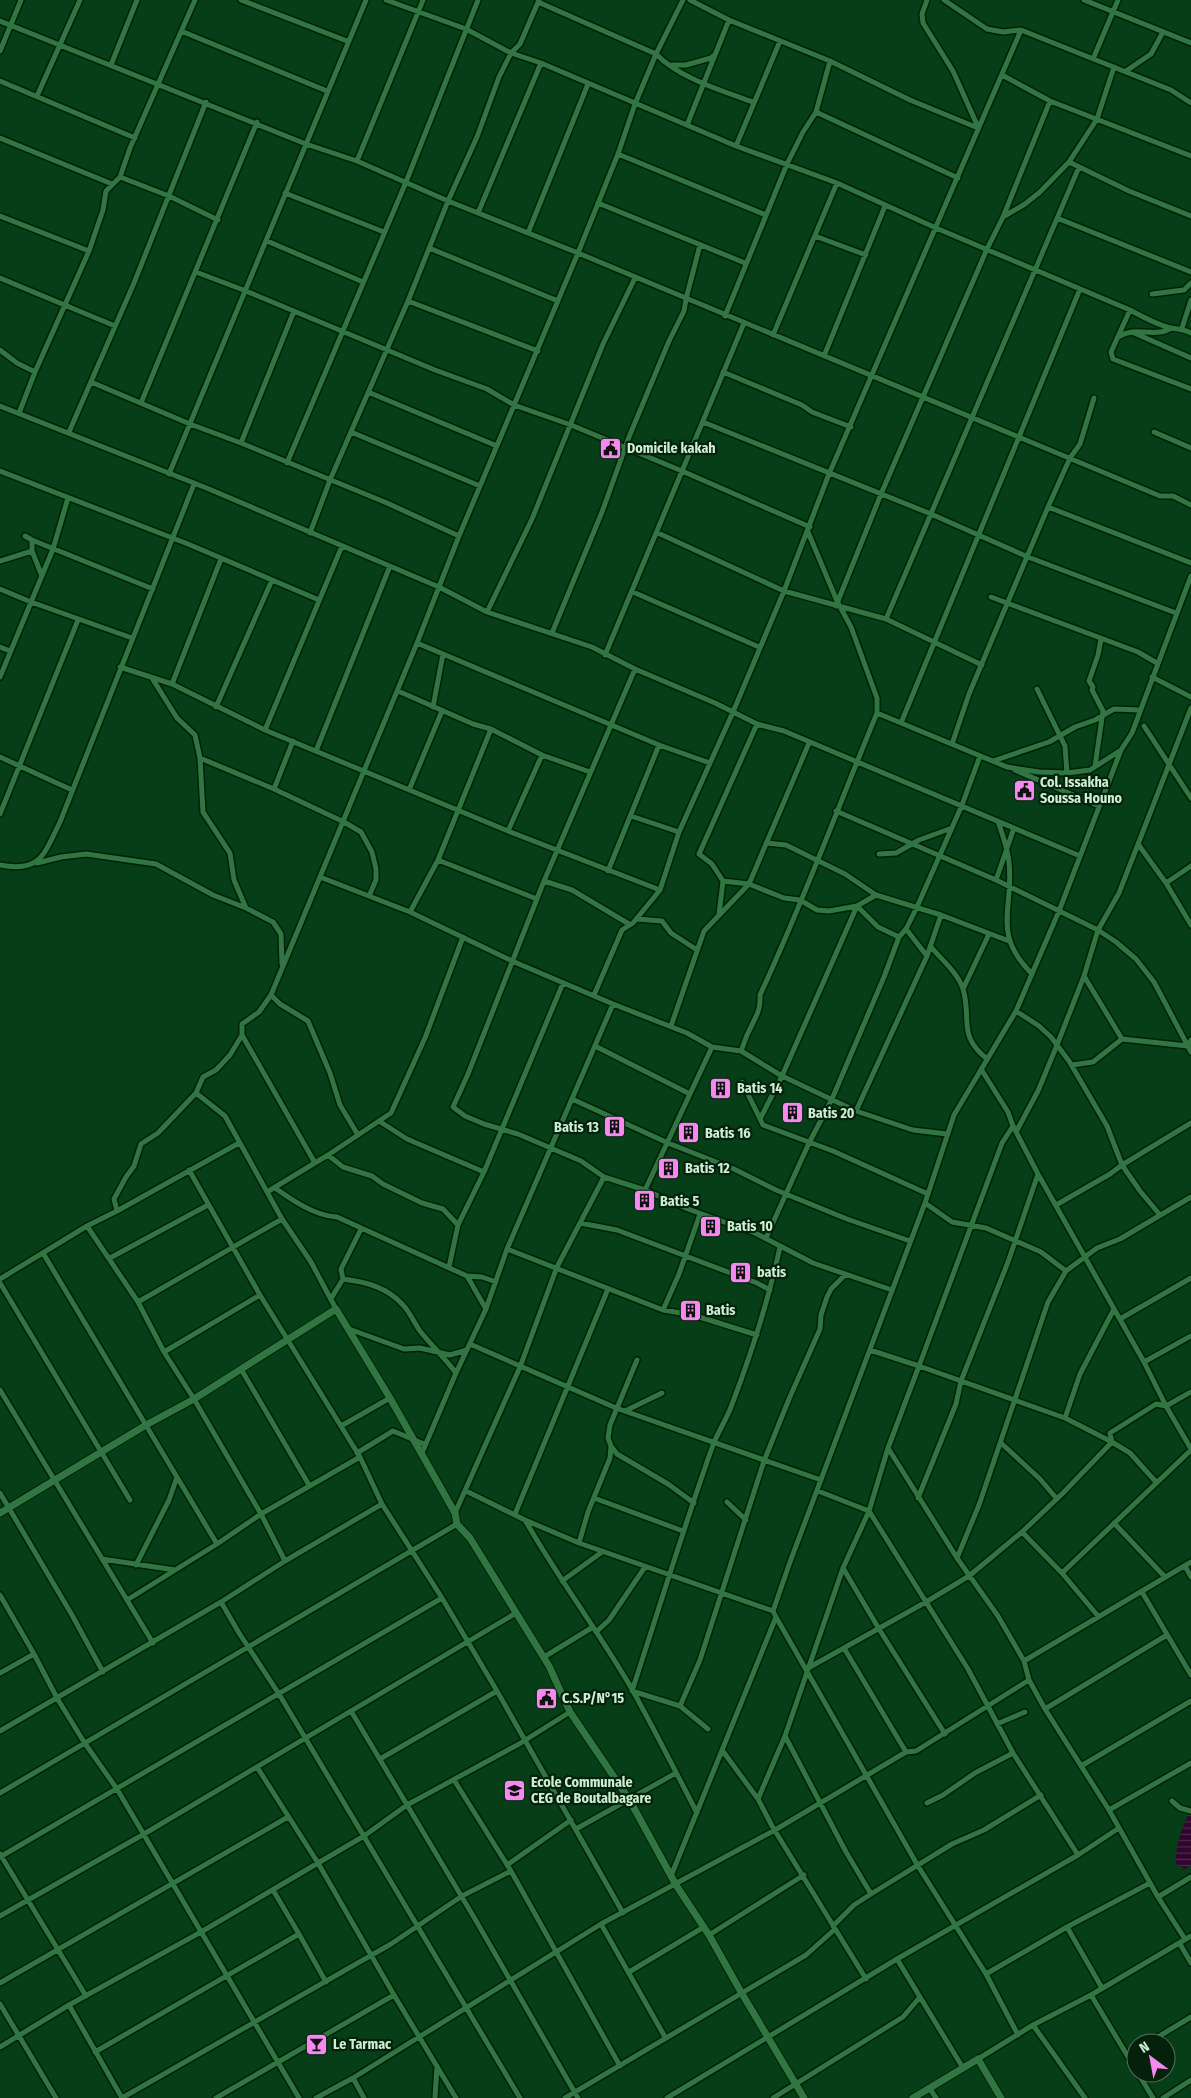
<svg xmlns="http://www.w3.org/2000/svg" width="1191" height="2098" font-family="'Fira Sans Condensed',sans-serif">
<defs>
<pattern id="water-rules" width="6" height="5" patternUnits="userSpaceOnUse" patternTransform="scale(1.25)"><rect width="6" height="5" fill="#30052f"/><path d="M0 2.5h6" fill="none" stroke="#4d2a4c"/></pattern>
</defs>
<rect width="100%" height="100%" fill="#063e18"/>
<path fill="url(#water-rules)" d="M1191,1814V1865L1185,1869L1176,1864C1175,1847 1181,1830 1188,1815Z"/>
<g fill="none" stroke-linecap="round" stroke-linejoin="round">
<defs>
<path id="street" d="M241,0L347,41
M386,0L466,29L511,53L541,63L736,146L837,183L936,228L1130,310C1143,317 1157,325 1171,328C1179,329 1184,329 1191,333
M690,0L729,20L830,61L910,100L978,128
M927,0L922,14L923,23L953,71L978,127
M944,0L987,29L1003,32L1021,30L1171,90L1191,103
M1084,0L1191,43
M538,2L656,54C679,78 722,91 753,102
M0,21L306,144L357,161L448,201L578,253L1160,496H1173L1191,505
M181,31L327,91
M0,51L21,0
M1093,59L1118,0
M111,65L137,0
M672,65H686L711,58L713,56
M1126,71L1151,54L1163,32
M1002,75L1050,101L1191,156
M0,81L135,138
M37,96L80,0
M816,112L958,178
M687,125L729,20
M0,138L112,184
M736,146L780,41
M618,154L766,215
M357,161L423,0
M1069,162L1129,191L1191,216
M120,177L169,196L218,220
M285,193L384,232
M598,203L745,263
M478,213L541,63
M0,216L89,251
M1003,217L1025,204L1040,192L1069,162L1097,119L1114,67
M1057,218L1191,272
M528,233L588,84
M815,236L866,255
M267,241L363,282
M429,248L558,301
M196,272L246,291L435,370L487,389L514,405L571,425L682,471L810,527
M0,278L115,326
M1152,294L1184,290L1191,283
M408,301L538,351
M1130,310L1111,352L1113,359L1191,389
M725,316L787,164L803,132L816,112L830,61
M1182,328L1191,300
M1132,332L1191,358
M773,335L837,183
M1120,336C1133,328 1146,334 1160,332C1164,332 1168,330 1172,328
M0,350L17,363L35,372
M824,356L885,206
M723,372L802,405L812,412L851,427
M91,382L190,424L241,443L387,503L459,536
M368,392L497,446
M141,403L257,122
M0,406L209,489L439,587L487,612L592,647L635,669L715,703L757,724L784,731L1080,856
M19,413L35,372L89,251L103,210L106,191L120,177L130,148L195,0
M703,422L931,514L1028,557L1176,613
M69,432L134,283L206,102
M351,432L480,486
M1154,432L1191,448
M241,443L294,311
M287,463L406,182L478,0
M0,471L188,544L319,600
M169,474L366,0
M1048,507L1191,563
M310,533L330,480L408,301L448,201L477,137L499,77L511,53L520,44L539,0
M658,533L784,591L886,619L982,665
M25,536L32,540V551L42,576
M32,540L153,589
M0,561L32,551
M0,589L31,602L132,638
M633,592L759,647
M991,597L1138,652L1157,663
M836,606L881,494L987,249L1003,217L1050,101
M487,612L532,519L603,344L635,278
M886,619L1079,167
M552,633L602,512L629,437L669,341L684,311L686,299L700,245
M417,643L659,745L710,763
M0,647L10,651
M605,655L744,323
M120,667L172,684L265,730L508,831L660,890
M635,669L544,881L468,1074L453,1107L465,1116L484,1124L518,1134L581,1161L604,1177L645,1190L688,1209L755,1233L813,1263L892,1290
M0,677L53,549L68,498
M1152,677L1191,697
M152,678L177,718L195,735L200,758L203,812L230,853L234,880L246,908
M172,684L221,559
M1037,689L1065,746L1067,773
M398,691L473,724L491,729L542,755L590,772
M216,707L272,580
M433,707L443,654
M877,713L1007,767L1039,772L1067,773L1090,770L1121,750
M901,723L1080,289
M1144,726L1191,798
M265,730L342,546
M952,744L969,694L1048,507L1070,458L1080,444L1094,398
M316,751L390,566
M0,757L72,790
M200,758L274,789L344,822L361,832L372,852L376,869V880L369,896
M993,761L1049,742L1075,727L1095,720L1114,709L1140,710
M1095,766L1103,711L1092,690L1093,687L1089,681L1098,655L1101,639
M1015,770L1099,806
M274,789L293,741
M409,790L442,711
M836,811L996,880L1098,930L1116,942L1136,959L1154,982L1191,1052
M0,814L78,620
M631,816L679,832
M998,821C1002,834 1008,849 1009,862C1014,910 991,933 1032,974
M508,831L542,755
M766,843L786,845L845,874L876,895L941,915L1009,941
M1138,844L1166,883L1191,925
M879,854L896,853L919,840L952,828
M438,860L537,899
M37,863L61,857L86,854L156,864L213,895L246,908L273,922L281,934L282,964
M0,865C41,873 44,854 60,822L194,484
M608,871L659,745
M320,877L410,912L512,961L613,1004L687,1033L712,1047L741,1051L782,1076L856,1111L913,1130L947,1134
M996,880L1014,828
M544,881L572,890L629,924
M723,881L712,864L699,854L757,724
M1166,883L1191,866
M410,912L438,860L491,729
M719,914L723,881L749,884L784,898L800,900L817,910L829,911L857,906L878,927L899,937
M637,919L662,921L671,933L697,950
M906,929L927,956
M931,947C941,959 958,973 963,989C972,1019 957,1035 987,1059
M1084,976L1122,1039
M963,989L989,934
M271,995L280,1004L308,1021L330,1073L340,1105L358,1135
M594,995L622,930L633,923L660,890L679,832L733,712L784,591L829,474L1021,30
M1016,1011L1039,1026L1051,1037L1069,1061L1107,1126L1122,1165L1140,1191L1160,1215
M671,1026L704,931L749,884L809,743
M242,1035L315,1163
M595,1046L690,1094
M741,1051C744,1044 746,1036 750,1029C756,1016 761,1010 760,995C803,903 838,807 877,713V698L851,627L837,601L808,532
M1072,1065L1093,1062L1122,1039L1188,1046L1191,1040
M981,1069L1008,1112L1013,1126L1038,1174L1144,1362L1166,1406L1191,1449
M742,1082L763,1125L833,1151L928,1194
M196,1093L225,1116L282,1219L311,1262L336,1309
M572,1099L668,1143L734,1169L776,1190L847,1219L910,1241
M856,1111L927,956L941,915
M760,1119L782,1076L857,906L876,895
M379,1121L407,1139L484,1172
M1013,1126L1002,1143L919,1366L1065,1418L1112,1442L1130,1453L1156,1482
M1016,1132L1038,1091L1057,1045L1084,976L1098,930L1119,893L1191,708
M328,1155L343,1167L372,1176L383,1184L422,1203L443,1209L458,1225
M189,1170L260,1295L360,1457L382,1504L442,1598L497,1691L623,1913
M275,1188C292,1200 315,1216 337,1217L467,1276L482,1277L496,1282
M645,1190L712,1047
M267,1192L328,1155L391,1113L425,1038L463,937
M925,1203L952,1222L986,1228L1041,1252L1066,1271
M1056,1205L1110,1174L1122,1165L1191,1123
M117,1211L114,1199L126,1177L134,1166L141,1144L158,1133L196,1093L203,1077L216,1070L230,1055L242,1035V1024L259,1012L271,995L417,643L459,536L578,253L618,154L635,104L656,54L683,0
M580,1223L617,1230L757,1283L770,1290
M87,1226L138,1302L164,1352L194,1399L261,1514L285,1561
M766,1238L809,1143L832,1099L884,977L899,937L906,929L917,907L962,805L980,756
M507,1249L663,1310L693,1315L757,1335
M43,1253L217,1544
M110,1258L208,1205
M449,1267L458,1225L484,1172L563,983
M467,1276L486,1309
M0,1279L87,1226L117,1211L239,1143
M343,1279C366,1282 387,1287 403,1305C410,1312 414,1323 420,1331C431,1345 445,1358 456,1373
M0,1283L130,1500
M332,1297L343,1279L341,1269L361,1229
M138,1302L282,1219
M663,1310L679,1274L700,1214
M1120,1319L1191,1278
M349,1329L404,1349L420,1348L450,1355L467,1350
M470,1344L616,1408L821,1480
M164,1352L260,1295
M1144,1362L1191,1336
M241,1369L309,1485
M0,1390L153,1643
M625,1411L662,1393
M1065,1418L1080,1374L1114,1309
M341,1426L390,1398
M1001,1443L1040,1479L1057,1499
M611,1446L617,1454L668,1484L694,1503
M888,1448L957,1558L998,1616L1024,1661L1029,1680L1045,1709L1109,1810L1158,1897L1185,1939
M357,1453L393,1431L424,1444
M422,1453L456,1373L486,1309L507,1249L613,1004
M466,1491L525,1520L579,1543L773,1611
M818,1491L869,1511L968,1669L1013,1753L1078,1855
M0,1493L72,1615L103,1672
M594,1498L683,1531
M918,1498L956,1404L961,1381L1008,1262L1038,1174
M727,1502L746,1520
M455,1513L520,1367L557,1267L604,1177
M515,1514L608,1289
M525,1520C558,1578 599,1632 633,1691C655,1731 676,1772 697,1813
M1114,1523L1165,1577
M1022,1532L1062,1573L1098,1616
M579,1543L588,1512L610,1458L611,1446L608,1438L610,1425L637,1360
M957,1558L979,1505L1048,1302L1066,1271L1097,1248L1120,1239L1191,1197
M102,1559L175,1570
M136,1565L169,1500L177,1477
M1185,1566L1191,1577
M843,1568L879,1629L945,1734
M1062,1573L1191,1450
M562,1581L602,1552
M1142,1592L1191,1675
M0,1595L34,1654L57,1698L84,1742L117,1789L299,2098
M127,1600L217,1544L261,1514L360,1457
M221,1602L239,1633L279,1694L520,2098
M776,1617L918,1866L986,1974L1018,2035
M596,1632L609,1620L645,1567
M844,1648L906,1752
M544,1657L593,1627
M1024,1661L1191,1562
M810,1667L926,1602L969,1576L1022,1532L1063,1493L1112,1442L1110,1433L1156,1404L1166,1406L1191,1392
M0,1673L34,1654
M680,1706L700,1660L764,1461L789,1399L820,1329L821,1315L827,1297L831,1289L845,1275
M1045,1709L1167,1635
M351,1711L475,1919L578,2098
M997,1724L1025,1712
M708,1729L680,1706L632,1691C659,1609 684,1526 713,1445C718,1432 726,1420 731,1407C751,1355 768,1302 780,1247
M0,1731L221,1602L285,1561L382,1504
M785,1736L846,1852L871,1894
M722,1750L758,1799L772,1826L866,1979
M380,1759L497,1691
M1081,1766L1191,1701
M257,1767L318,1863L394,1995L456,2098
M454,1780L511,1871L620,2066
M0,1793L457,1524
M758,1799L785,1736L843,1568L869,1511L888,1448L919,1366L870,1350
M1172,1801L1180,1808L1191,1811
M927,1803L943,1795L975,1773L1013,1753
M1109,1810L1191,1763
M576,1829L676,1773
M0,1854L86,1996
M0,1857L442,1598
M507,1865L571,1820
M671,1876L776,1617L773,1611L790,1562L925,1203L954,1115L1016,1011L1059,911L1121,750L1132,733L1191,576
M1158,1897L1191,1877
M0,1916L144,1834L516,1613
M601,1924L665,2037
M833,1926L854,1905L871,1894L952,1844L984,1830L1041,1795
M1067,1927L1102,1988
M299,1934L326,1982
M709,1935L804,1875
M1180,1944L1191,1963
M897,1959L963,2068
M629,1972L704,1927
M986,1974L1067,1927L1150,1883
M0,1983L288,1817
M1091,1995L1136,2070
M0,2004L56,2098
M69,2005L122,2098
M1033,2025L1085,2098
M1148,2043L1191,2017
M0,2047L69,2005L201,1932L318,1863L364,1836L407,1805L519,1744L570,1712
M95,2052L299,1934L273,1890
M1127,2055L1136,2050
M978,2059L1033,2025L1091,1995L1191,1936
M1138,2073L1153,2098
M353,2078L364,2098
M930,2089L936,2098
M122,2098L391,1944L462,1896L511,1871
M216,2098L394,1995
M316,2098L353,2078L601,1924L775,1830L906,1752L916,1751L1029,1680
M435,2098L437,2066
M565,2098L806,1955L834,1930
M667,2098L897,1959L1078,1855L1119,1828
M773,2098L903,2017L920,1997
M1163,2098L1191,2080"/>
<path id="secondary" d="M0,1513L146,1425L194,1399L336,1309L390,1398L455,1513L457,1524L470,1538L549,1666L570,1712L629,1799L676,1885L709,1935L741,1992L804,2098
M913,2098L978,2059L1001,2098"/>
</defs>
<use href="#street" stroke="#002208" stroke-width="8"/>
<use href="#secondary" stroke="#002208" stroke-width="9"/>
<use href="#street" stroke="#317542" stroke-width="5"/>
<use href="#secondary" stroke="#317542" stroke-width="7"/>
</g>
<defs>
<symbol id="civic-square" viewBox="-11 -11 22 22"><rect x="-9" y="-9" width="18" height="18" rx="4" fill="#f589ef" stroke="#05210c"/><path d="M-.6-6.5H3V-4.5H.6V-3L4-1V1h2V6H-6V1h2V-1L-.6-3ZM-1.2 2.5V6h2.4V2.5Z" fill="#111"/></symbol>
<symbol id="building-square" viewBox="-11 -11 22 22"><rect x="-9" y="-9" width="18" height="18" rx="4" fill="#f589ef" stroke="#05210c"/><path d="M-4-6H4V6H1V3H-1V6H-4ZM-2.5-4.3h1.7v1.8h-1.7ZM.8-4.3h1.7v1.8H.8ZM-2.5-1h1.7V.8h-1.7ZM.8-1h1.7V.8H.8Z" fill="#111"/></symbol>
<symbol id="school-square" viewBox="-11 -11 22 22"><rect x="-9" y="-9" width="18" height="18" rx="4" fill="#f589ef" stroke="#05210c"/><path d="M0-5L7-2L0 1L-7-2ZM-4 1L0 2.5L4 1V4Q0 6-4 4Z" fill="#111"/></symbol>
<symbol id="bar-square" viewBox="-11 -11 22 22"><rect x="-9" y="-9" width="18" height="18" rx="4" fill="#f589ef" stroke="#05210c"/><path d="M-6-5H6L.8 .8V4.5H3.5V6h-7V4.5H-.8V.8Z" fill="#111"/></symbol>
</defs>
<g fill-rule="evenodd">
<use href="#civic-square" x="598" y="436" width="25" height="25"/>
<use href="#civic-square" x="1012" y="778" width="25" height="25"/>
<use href="#building-square" x="708" y="1076" width="25" height="25"/>
<use href="#building-square" x="780" y="1100" width="25" height="25"/>
<use href="#building-square" x="602" y="1114" width="25" height="25"/>
<use href="#building-square" x="676" y="1120" width="25" height="25"/>
<use href="#building-square" x="656" y="1156" width="25" height="25"/>
<use href="#building-square" x="632" y="1188" width="25" height="25"/>
<use href="#building-square" x="698" y="1214" width="25" height="25"/>
<use href="#building-square" x="728" y="1260" width="25" height="25"/>
<use href="#building-square" x="678" y="1298" width="25" height="25"/>
<use href="#civic-square" x="534" y="1686" width="25" height="25"/>
<use href="#school-square" x="502" y="1778" width="25" height="25"/>
<use href="#bar-square" x="304" y="2032" width="25" height="25"/>
</g>
<g text-anchor="middle" dominant-baseline="central" stroke-width="4.5" stroke-linejoin="round" paint-order="stroke">
<g font-size="14" font-weight="bold" fill="#cceed1" stroke="#05210c" text-anchor="start">
<text x="627" y="448">Domicile kakah</text>
<text x="1040" y="782">Col. Issakha<tspan x="1040" dy="16">Soussa Houno</tspan></text>
<text x="737" y="1088">Batis 14</text>
<text x="808" y="1113">Batis 20</text>
<text x="599" y="1127" text-anchor="end">Batis 13</text>
<text x="705" y="1133">Batis 16</text>
<text x="685" y="1168">Batis 12</text>
<text x="660" y="1201">Batis 5</text>
<text x="727" y="1226">Batis 10</text>
<text x="757" y="1272">batis</text>
<text x="706" y="1310">Batis</text>
<text x="562" y="1698">C.S.P/N°15</text>
<text x="531" y="1782">Ecole Communale<tspan x="531" dy="16">CEG de Boutalbagare</tspan></text>
<text x="333" y="2044">Le Tarmac</text>
</g>
</g>
<g transform="translate(1151 2058) rotate(328)"><circle r="24" fill="#05210c" stroke="#55735b"/>
<path d="M0-4L9 19L0 12L-9 19Z" fill="#f589ef"/>
<text y="-8" font-size="14" font-weight="bold" text-anchor="middle" fill="#cceed1">N</text>
</g>
</svg>
